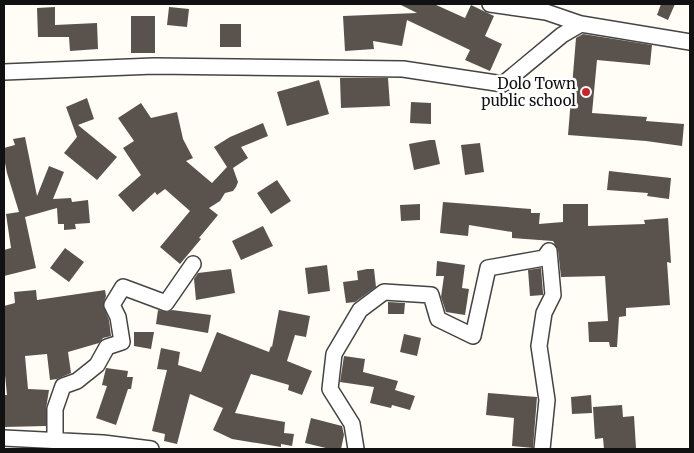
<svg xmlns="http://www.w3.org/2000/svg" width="694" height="453" font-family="Merriweather,serif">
<rect width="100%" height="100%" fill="#fffdf5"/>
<path fill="#5a524d" d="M399,4H434L465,18L471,5L494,16L485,36L502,44L490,71L465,60L470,50L407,20L402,46L373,41L374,49L345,51L343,16L417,13Z
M661,4H675L668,20L657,15Z
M55,7V25L97,23L98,49L70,51L69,37H38L37,8Z
M169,7L189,9L187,27L167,25Z
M131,16H155V53H131Z
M220,24H241V47H220Z
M583,34L652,45L650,65L597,60L592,113L647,117L646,121L684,124L682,146L646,141L568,135L576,38Z
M340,78H388L390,106L341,108Z
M319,80L329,114L287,126L277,92Z
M87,98L94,119L78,125L117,157L97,180L64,153L77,137L66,107Z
M411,102L431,103V124L410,123Z
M141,103L151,118L177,112L183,139L193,158L186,161L212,183L227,167L214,147L230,137L263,123L268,136L241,147L248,158L233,168L238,182L236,187L233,191L225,193L220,201L209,208L218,215L199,238L201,239L180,264L160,247L190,211L165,189L157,195L155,192L133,212L118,195L141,175L123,148L134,141L118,118Z
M25,137L37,196L49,166L64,172L53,199L71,198L72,202L88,200L90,223L75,224L76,229L64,230V224H58L57,208L25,217L36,268L4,276V250L11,248L6,214L19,212L7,173L4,158V148L15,145L13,139Z
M430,140H435L440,164L414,170L409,144Z
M480,143L484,172L465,175L461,145Z
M609,171L671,178L669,199L647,196L648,193L607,190Z
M277,180L291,201L271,214L257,193Z
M443,202L531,209V213H540L539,224L563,222V204H588V226L645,224L644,220L668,218L671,263L667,262L670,305L626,308V316L619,317L617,347H610L609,342H589L588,322L608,321L605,276L561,277L558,250L553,241L512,238V232L469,225L468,236L440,233Z
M420,204V220L401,221L400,205Z
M263,226L273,246L241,260L232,241Z
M65,248L84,262L69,282L50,268Z
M437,261L465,265L462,288L469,289L465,315L446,312L441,297L444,276H436Z
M327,265L330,291L308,294L305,268Z
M541,268L543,293V295L530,296L528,270Z
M231,269L235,293L196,300L194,279L198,273Z
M367,269H374L376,287L355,302L346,303L343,282L358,280L357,271Z
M36,290L37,300L105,290L106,296L103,305L109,320L111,336L103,338L99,343L68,352L71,373L57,379L50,380L47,354L25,356L28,389L49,390L46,409V426L4,427L5,395H7L4,365V306L15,303L14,292Z
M388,302L405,303L404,314H388Z
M158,310L166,312L172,310L211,315L208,333L156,324Z
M279,310L310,316L306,337L295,335L287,361L312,371L302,395L288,390L289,385L251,374L235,413L285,422L284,433L294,434L292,446L281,444V447L232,439L213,430L223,408L190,394L177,444L164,441L165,434L152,431L167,370L157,369L161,348L180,352L178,365L201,372L217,332L269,352L271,346L272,347Z
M134,332H154L151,349L134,346Z
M404,334L421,338L417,356L400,352Z
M344,356L365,359L363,372L398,381L395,390L415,396L410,410L392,405L391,408L370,403L374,387L340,382Z
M106,368L128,371L127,377H133L131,389H128L116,425L96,418L107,386L102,385Z
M488,393L537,397L533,448L512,446L514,418L486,415Z
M591,395L592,413L572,414L571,397Z
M622,405L623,417L634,416L636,448L604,449L603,438L595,439L593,407Z
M311,418L342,426L344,435L341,449H330L305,443Z"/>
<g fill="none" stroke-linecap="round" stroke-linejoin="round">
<defs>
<path id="minor" d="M490,4L546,12L581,24
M4,72L154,66L403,69L503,84L562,35L581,24L690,42
M4,438L103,443L151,449
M55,440V409L63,386L77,381L97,365L107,347L122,342L118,317L112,305L123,287L166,303L193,264
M356,449L352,424L330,389L334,354L360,310L384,292L431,295L438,319L473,336L488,268L544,258L549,251
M542,449L547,400L539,346L544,313L553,295L549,251"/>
</defs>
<use href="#minor" stroke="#444" stroke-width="18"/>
<use href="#minor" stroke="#fff" stroke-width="15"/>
</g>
<circle fill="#c4262e" stroke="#fff" stroke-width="2" cx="586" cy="92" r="5"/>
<g text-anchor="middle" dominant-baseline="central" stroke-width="5" stroke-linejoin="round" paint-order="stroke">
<g font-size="15" fill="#111" stroke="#fff" text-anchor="end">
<text x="576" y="83">Dolo Town<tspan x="576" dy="17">public school</tspan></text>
</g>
</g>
<rect width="694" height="453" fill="none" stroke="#111111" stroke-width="10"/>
</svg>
